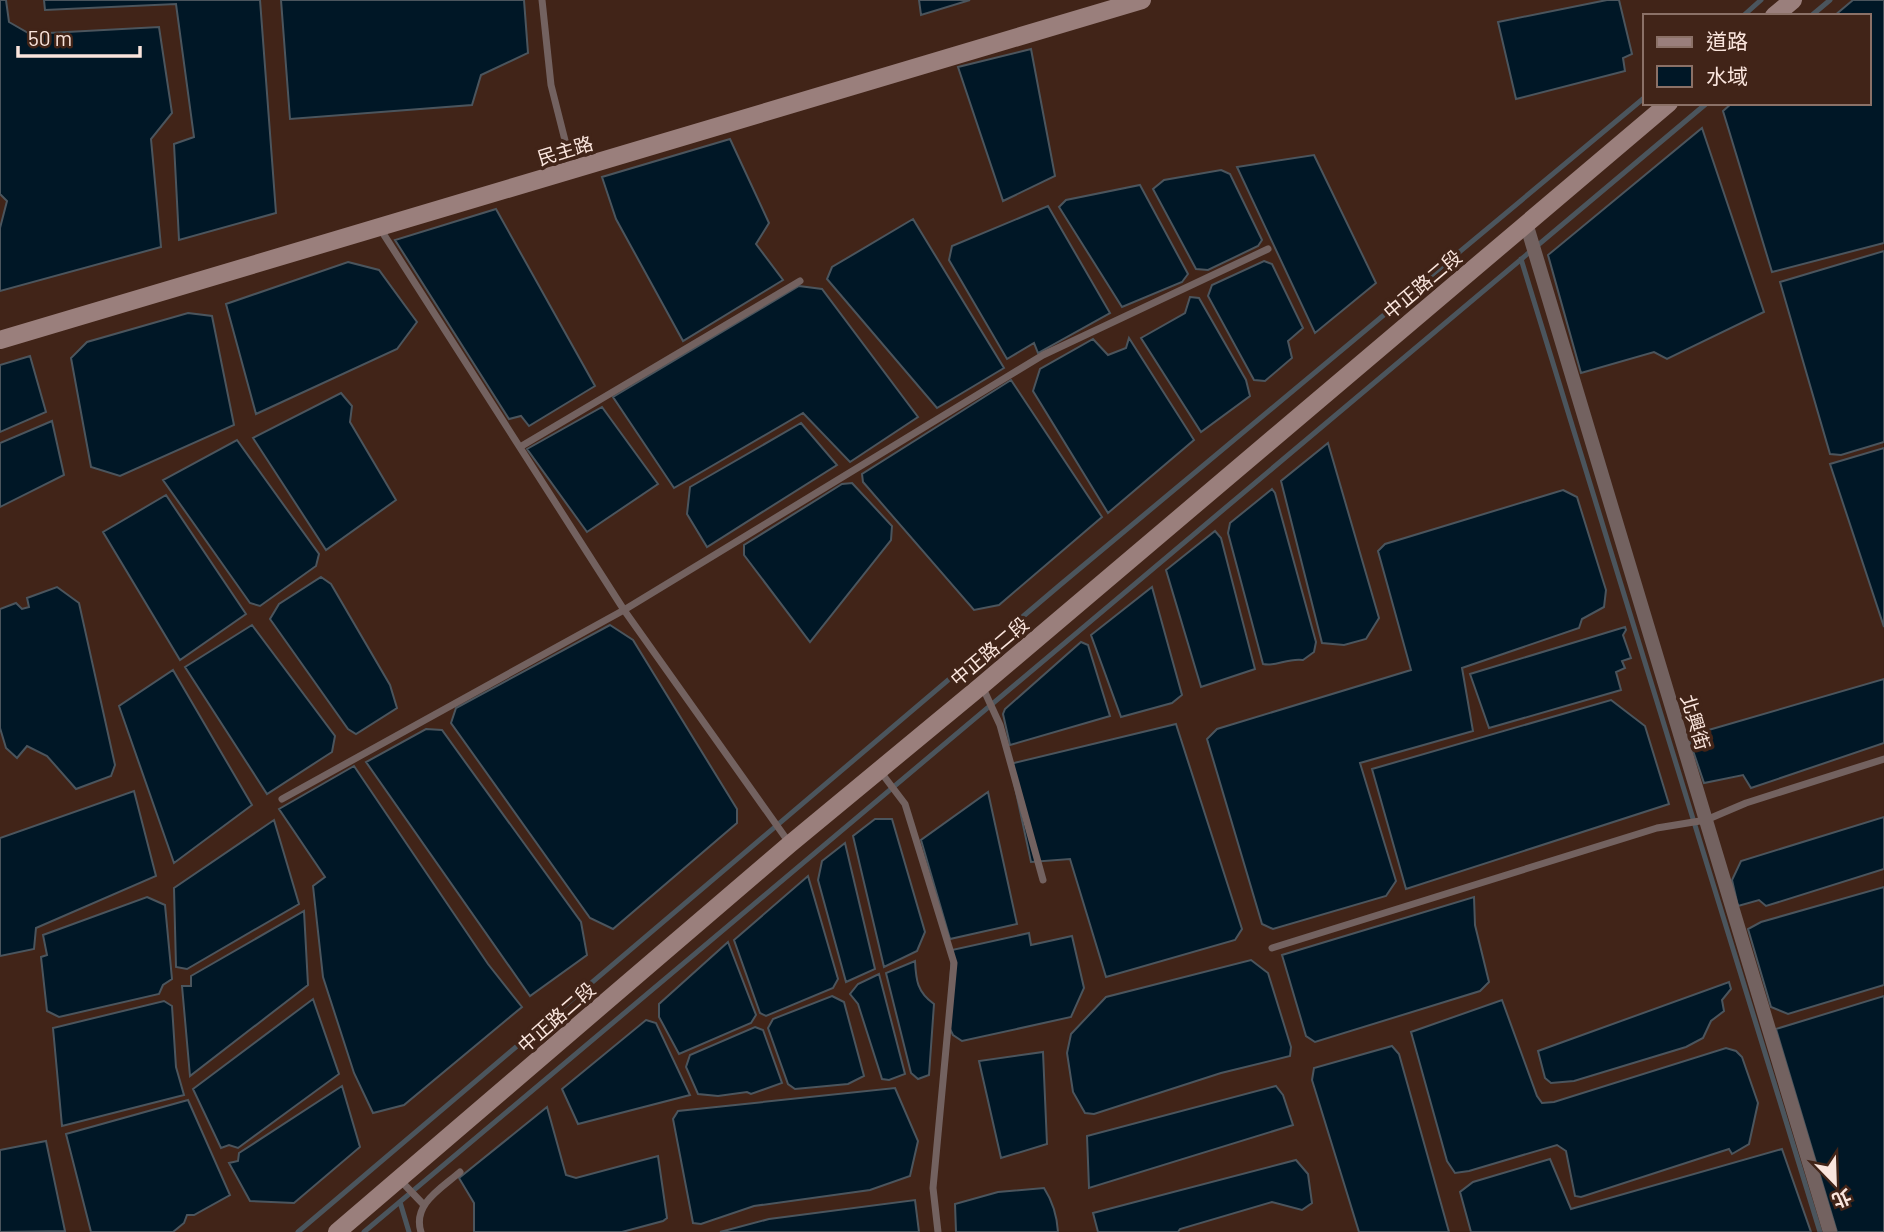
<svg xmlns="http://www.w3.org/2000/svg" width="1884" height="1232" font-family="Barlow,'Noto Sans TC',sans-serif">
<rect width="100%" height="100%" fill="#412418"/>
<path fill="#001726" stroke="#4b555d" stroke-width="2" d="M0,0H6L9,22L30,34L159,27L172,113L151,139L161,247L0,291V228L7,201L0,194Z
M44,0H260L276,213L179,240L174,144L194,137L176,4L45,10Z
M281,0H524L528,53L481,75L472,105L290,119Z
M919,0H970L921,15Z
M1607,0H1619L1632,54L1623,58L1625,71L1516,99L1498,22Z
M1853,0H1884V243L1772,272L1723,111L1732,103H1868V16H1834Z
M1031,49L1055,176L1003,201L958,67Z
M1702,128L1764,312L1667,359L1654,352L1581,373L1548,255Z
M730,139L769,223L756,244L783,280L683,341L616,219L602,177Z
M1314,155L1376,283L1315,333L1237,167Z
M1221,170L1230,174L1262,240L1258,246L1208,270L1196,269L1153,189L1164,180Z
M1140,185L1188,274L1182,282L1122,307L1059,207L1066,200Z
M1048,206L1110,313L1038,353L1034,343L1007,359L949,260L952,246Z
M496,209L595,386L529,426L521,416L509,419L395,240Z
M913,219L1004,368L937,408L827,279L832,267Z
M1884,251V442L1841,455L1830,454L1780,282Z
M1264,261L1272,264L1303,328L1288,341L1292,358L1265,381L1254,380L1208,296L1212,285Z
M348,262L379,270L417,322L397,349L256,414L226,304Z
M799,286L822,289L918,417L850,462L803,413L674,488L613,397Z
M1190,297L1199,298L1246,380L1250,396L1201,432L1141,338L1185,313Z
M188,313L212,316L234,425L120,476L91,467L71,358L87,342Z
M1129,338L1194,440L1108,513L1033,391L1040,369L1093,339L1108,355L1126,348Z
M30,356L46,412L0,432V365Z
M1011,380L1102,517L999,605L974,610L863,482L862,474Z
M341,393L352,406L350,422L396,500L326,550L253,438Z
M602,407L658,484L587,532L527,449Z
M52,421L64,475L0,507V443Z
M801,423L837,465L707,547L687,514L690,487Z
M237,440L319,554L316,566L260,606L250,603L163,480Z
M1328,443L1379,618L1366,639L1344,645L1322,643L1281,481Z
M1884,448V627L1830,464Z
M852,483L892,526L891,540L810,642L744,555V545L842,484Z
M1272,489L1275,493L1316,642L1314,652L1303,660C1286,658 1277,667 1263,664L1228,533L1230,523Z
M1563,490L1577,497L1606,590L1604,607L1582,619L1579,628L1462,668L1473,731L1360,763L1396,881L1386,896L1273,929L1262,924L1207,739L1217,729L1411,670L1378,551L1385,544Z
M166,495L246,614L180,660L103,532Z
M1215,531L1221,538L1255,669L1201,687L1166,570Z
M321,577L331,584L390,685L397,708L356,734L348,729L270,619L279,604Z
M57,587L79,603L115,765L111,776L76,789L47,756L27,746L17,758L6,748L0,728V609L16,603L22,609L29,607L27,598Z
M1152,587L1182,695L1172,703L1121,717L1091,635Z
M252,625L335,736L332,752L267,794L185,667Z
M610,625L633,640L737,809V823L613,929L590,918L451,723L456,708Z
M1625,627L1626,630L1623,635L1631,658L1622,661L1625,668L1616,672L1621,690L1489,728L1470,674Z
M1081,642L1088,645L1110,716L1010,745L1003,714L1005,709Z
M173,670L252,805L174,863L119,706Z
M1884,679V743L1751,788L1743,775L1704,783L1688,736Z
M1611,700L1645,726L1669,804L1406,889L1372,769Z
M1176,724L1242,929L1235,940L1106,977L1070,859L1031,862L1010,764Z
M426,729L442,730L581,922L587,955L530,996L366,762Z
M354,766L488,964L522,1007L404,1105L373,1113L354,1073L323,977L313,886L325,877L279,809Z
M134,791L156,876L36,928L34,949L0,956V838Z
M988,792L1017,924L950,939L921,840Z
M1884,817V869L1766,906L1759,900L1738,906L1732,880L1741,861Z
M875,819H892L925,932L917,951L884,967L853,836Z
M274,820L299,904L187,969L176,967L174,888Z
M845,843L875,969L846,982L818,880L822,861Z
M808,876L838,979L833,988L766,1016L760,1013L734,940Z
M1884,887V985L1788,1014L1771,1007L1748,929L1761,922Z
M147,897L165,905L172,979L163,985L159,994L59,1017L47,1011L41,957L47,955L43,935Z
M1474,897L1475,925L1489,982L1480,991L1315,1042L1306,1036L1282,955Z
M304,911L308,985L190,1076L182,986H191V976Z
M1029,933L1031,945L1072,936L1084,988L1071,1017L962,1041L953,1035L948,1025L952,950Z
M728,942L756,1015L751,1023L679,1054L659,1017V1004Z
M1251,960L1268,973L1291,1047L1290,1056L1221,1073L1094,1114L1085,1113L1073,1092L1067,1053L1071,1034L1106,997Z
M915,961C916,980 917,992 934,1004L929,1075L918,1079L911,1073L886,973Z
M879,974L905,1074L889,1080L882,1079L858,1004L850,994L858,984Z
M1729,982L1731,989L1722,1000L1724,1011L1711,1021L1703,1038L1686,1047L1574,1081L1551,1083L1545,1078L1538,1051Z
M832,996L844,1002L864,1076L848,1084L795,1089L788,1084L768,1028L773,1019Z
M1884,996V1232H1837L1776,1029Z
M313,999L339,1074L238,1148L229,1145L221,1148L193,1089Z
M1502,1000L1537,1096L1542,1103L1554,1102L1726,1048L1736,1051L1742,1057L1758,1103L1749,1144L1732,1154L1729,1149L1581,1197L1575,1196L1566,1151L1557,1145L1469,1171L1455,1173L1447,1161L1411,1032Z
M164,1001L172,1006L176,1067L184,1095L62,1126L53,1028Z
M646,1020L656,1023L690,1095L578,1124L562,1089Z
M755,1027L763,1030L782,1083L751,1094L747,1092L718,1096L698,1094L686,1067L690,1055Z
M1392,1046L1399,1054L1449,1232H1359L1312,1080L1314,1068Z
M1043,1052L1047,1144L1001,1158L979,1061Z
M342,1086L360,1147L294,1203L250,1201L229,1163L238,1161L239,1153Z
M1276,1086L1283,1095L1293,1125L1089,1188L1087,1136Z
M895,1088L918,1141L910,1176L870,1190L754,1206L701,1224L693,1223L673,1119L678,1111Z
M188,1100L230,1195L194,1215H187L184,1223L173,1232H91L66,1134Z
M547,1107L566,1175L576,1178L658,1156L667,1218L663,1221L622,1232H474V1203L459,1178Z
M46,1141L65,1231L0,1232V1150Z
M1782,1149L1811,1232H1471L1460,1192L1473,1182L1550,1159L1571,1209Z
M1296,1160L1308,1174L1312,1203L1302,1210L1272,1202L1180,1229L1178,1232H1098L1093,1213Z
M1044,1188C1053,1202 1057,1215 1058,1232H956L955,1204L998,1192Z
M915,1200L919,1232H720L769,1219Z"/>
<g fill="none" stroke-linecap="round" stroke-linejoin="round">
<path stroke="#4b555d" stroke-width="5" d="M1743,16L1761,0
M1811,16L1830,0
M1521,259L1820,1232
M400,1202L409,1232
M298,1232L1060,585L1644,98
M364,1232L1707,103"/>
<path stroke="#736260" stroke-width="7" d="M542,0L551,85L572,168
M379,227L624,610L790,844
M520,447L800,281
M982,686L1000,725L1043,880
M880,771L905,804L954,963L933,1188L938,1232
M282,799L624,610L1043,355L1268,249
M1272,948L1657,828L1706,820L1746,803L1884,759
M400,1180L423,1204
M421,1232C412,1204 442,1188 460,1172"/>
<path stroke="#736260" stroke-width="14" d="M1526,223L1830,1232"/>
<path stroke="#9a7f7c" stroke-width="18" d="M1774,16L1793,0
M0,340L1142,0
M337,1232L790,844L981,686L1669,103"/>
</g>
<g text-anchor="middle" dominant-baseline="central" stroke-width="7" stroke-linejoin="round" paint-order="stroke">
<g font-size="19" fill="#fae5dd" stroke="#412418">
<text transform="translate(565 150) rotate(-17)">民主路</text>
<text transform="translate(1422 284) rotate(-40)">中正路二段</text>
<text transform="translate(989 651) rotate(-40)">中正路二段</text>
<text transform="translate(1696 722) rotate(73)">北興街</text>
<text transform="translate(556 1017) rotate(-41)">中正路二段</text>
</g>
</g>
<rect x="1643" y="14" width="228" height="91" fill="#412418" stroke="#8b7167" stroke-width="2"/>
<rect x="1657" y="37" width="35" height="10" fill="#9a7f7c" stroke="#8b7167" stroke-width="2"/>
<text x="1706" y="49" font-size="21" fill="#fae5dd">道路</text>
<rect x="1657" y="66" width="35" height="21" fill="#001726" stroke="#8b7167" stroke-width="2"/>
<text x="1706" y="84" font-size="21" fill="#fae5dd">水域</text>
<g transform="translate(1835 1183) rotate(157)" stroke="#412418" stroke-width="5" paint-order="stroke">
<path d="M0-5L12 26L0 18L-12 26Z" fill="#fae5dd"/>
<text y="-10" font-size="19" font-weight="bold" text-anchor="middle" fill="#fae5dd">北</text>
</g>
<path d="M18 46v10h122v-10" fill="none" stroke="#fae5dd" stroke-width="3.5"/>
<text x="28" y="46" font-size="21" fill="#fae5dd" stroke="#412418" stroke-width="5" paint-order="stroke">50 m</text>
</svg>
